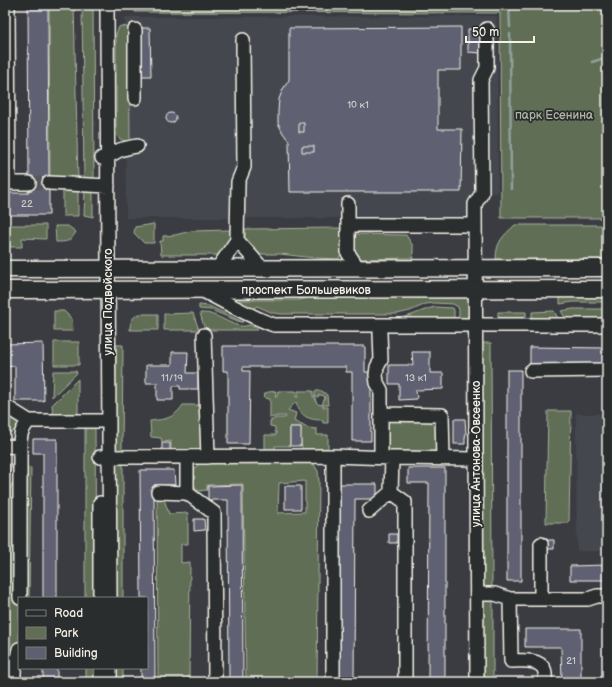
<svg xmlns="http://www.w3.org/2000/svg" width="612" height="687" font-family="'Balsamiq Sans',sans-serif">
<rect width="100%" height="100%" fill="#3a3c42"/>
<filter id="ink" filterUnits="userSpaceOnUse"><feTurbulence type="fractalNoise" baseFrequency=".025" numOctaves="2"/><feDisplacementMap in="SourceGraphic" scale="8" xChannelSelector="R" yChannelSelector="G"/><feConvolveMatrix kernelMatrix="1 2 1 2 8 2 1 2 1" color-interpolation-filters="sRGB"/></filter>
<g filter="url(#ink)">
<path fill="#454750" d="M497,16L498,193L473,192L472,218H126L125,17Z
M576,414H607V551H577Z"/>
<path fill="#616e55" stroke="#aab09e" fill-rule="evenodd" d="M49,5H74L78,181H50Z
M82,5H93L94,179L84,182Z
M135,5H607V218H501L500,13L135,12Z
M121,26L127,27L129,30L130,141C123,141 118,140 116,133V34L119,27Z
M63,189H78V216H63Z
M85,190L90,191L93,194V217L84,215Z
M154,224V243H144L134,233L135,227Z
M5,225H46V239L22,238V247H10L5,243Z
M515,225H607V259H496C496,242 503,236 515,225Z
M55,226H68L76,232C70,242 67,242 56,242Z
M342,228V250L339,259L315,258L280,254H255L245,241V229Z
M231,230V241L223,251L218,255H161L160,241H163V236L175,235L191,231Z
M354,234L406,235L413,246V258L358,259L354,253Z
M560,294H607V302H573L560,304Z
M465,295L469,300C469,305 471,316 465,319C463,320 461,320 459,320V310L458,307L453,304L434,303L426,304L410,311L397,314H281L273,313L257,306L251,310L237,301L238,300H298L323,296Z
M199,305L209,306L243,322H240L211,310L199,309Z
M435,307L453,308L454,310V320H279L256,312H260L273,317L280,319L398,318C412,317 421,310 435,307Z
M573,309H607V319H566L561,311Z
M54,311H64L72,319L73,331H54Z
M554,311L559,320H532V312Z
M498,312H526V319H498Z
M193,313L199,330H164V314Z
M200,313C205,313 209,313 213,315C224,318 238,330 249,325L257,328L258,330H205Z
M139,314H158V330H130C130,322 132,317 139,314Z
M54,342H79V365H54Z
M482,343H491L492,589H483Z
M116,345H123L122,450H114Z
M53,371H76L77,373L52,397Z
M78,379V415H53L52,405Z
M276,391L275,397H277L278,391H296V397H298V391H313V397L315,396V391H322L327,395L328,405H323V407H328V423H323L322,420C308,420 300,416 296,402L288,410L296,413L294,421L308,428L317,429V435H328V447L327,450L305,452C299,446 301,435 301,427H290V446H275V454L265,450V435H276V432H275V427L270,426V421L276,418H285L286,416H278L270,418V399L265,398L264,395C267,391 271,392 276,391ZM319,395H321L324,396L325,398L323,402L322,405L318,404L316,402L315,397H318Z
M183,405H204V453H171V441L162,442L161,438L151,437L150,421C166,419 173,419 183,405Z
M548,411H571L569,523H546Z
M5,412L18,417V428L5,436Z
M390,419C401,419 420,417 430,422C436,425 437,432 437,438C437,445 437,450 431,455L389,452L385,444L386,422Z
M85,425H90L95,428L96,598H85Z
M305,461L313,463L318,471L319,481L317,682H246L243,484L207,485V490L198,491C190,480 190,472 200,463ZM305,481V512L278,513L279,483Z
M5,464H12L5,487Z
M115,464H123V598H115Z
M19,465L31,468L29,598H19V665L5,655V502Z
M157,494L163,496L169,514L188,513V544H181V563L190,562L189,682H158Z
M483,597H493V682H484Z
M86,668H96V682H86Z
M115,668H123V682H115Z"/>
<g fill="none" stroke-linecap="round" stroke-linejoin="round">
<path stroke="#8fa09e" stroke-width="2.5" d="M509,5L510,27
M510,34L511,189
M592,62L607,57"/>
</g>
<path fill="#5e6072" stroke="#f4f1e8" d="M28,5H48L49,178H29Z
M461,27V70H438V129H462L461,192H290L289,141L283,133L278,123V111L279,99L283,89L289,80V28Z
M141,28H150L151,76H142Z
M468,29H482L481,53L468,52Z
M166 118a5 5 0 1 1 10 0a5 5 0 1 1-10 0Z
M299,123H304V132H299Z
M302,146H314V152H302Z
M29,178H49V215H5V193H28Z
M43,343L44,401H15V366L5,367V344Z
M223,346H365V372H371V441H352V372H346V367H243V371H250L249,444H228V371H223Z
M530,347L607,348V365L530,364Z
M172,352H188L187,373H198V389H180V386H173V400H157V383H146V365H172Z
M412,352H430V373H443V389L416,390L417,399L399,400V384H389V365H413Z
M507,370H521V581H507Z
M454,419H465L466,434L465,438V444H454Z
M290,427H301V446H290Z
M33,439H57V598H43V453H33Z
M162,443H170V451H162Z
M408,468H445V682H428L429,483H408Z
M140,470H174L175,485H154L155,682H141V668H147V598H141Z
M340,484H377V499H355L354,682H339Z
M242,485L243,682H229L228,500H208V486Z
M285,486H301V509H285Z
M194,519H204L205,530L194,531Z
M389,534H397V543H389Z
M545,540H554V549H545Z
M607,565V580H570V566Z
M525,629H581V682H562L561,647H525Z
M43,668H57V682H43Z"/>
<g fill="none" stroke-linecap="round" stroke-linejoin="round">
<path stroke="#56575b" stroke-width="13" stroke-dasharray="13 6" stroke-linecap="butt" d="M29,183H49"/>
<defs>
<path id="minor" d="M8,5L9,183
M107,5L108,268L110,598
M135,30V98
M102,158C110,157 113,153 120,150C126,148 132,147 137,146
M5,183H29
M49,183L108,186
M348,204V253L358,268
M348,225H474
M237,240L262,268
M218,268L237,240L238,182L244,167L243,40
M201,290C224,301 250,317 274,325H607
M380,333L381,360L377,367L376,375L377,383L381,390V458
M204,335L208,457
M531,371L607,370
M5,406L29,421H109
M381,414L442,415L443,459
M5,446L20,447C20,435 21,430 29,421
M100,457L333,456L392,458L476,459
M187,457V493L214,513L215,682
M392,458L391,492L405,502V682
M158,492L187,493
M100,503V598
M369,511L391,492
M477,594H495L510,599H588L597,596H607
M20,598V447
M510,599L511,661C521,661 538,658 544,669C546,673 545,678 545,682
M541,599V544
M101,668V682
M110,668V682
M14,682V671L19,649
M333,682V456
M477,682L475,204L482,193L481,80L487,68V29"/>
<path id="major" d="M5,269L607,268
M5,290L607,289"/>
</defs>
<use href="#minor" stroke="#f4f1e8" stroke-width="16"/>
<use href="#major" stroke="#f4f1e8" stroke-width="19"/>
<use href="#minor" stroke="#2a2d2e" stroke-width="13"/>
<use href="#major" stroke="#2a2d2e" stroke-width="16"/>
</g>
</g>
<g text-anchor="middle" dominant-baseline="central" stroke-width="3.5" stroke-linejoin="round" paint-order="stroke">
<g font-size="10" fill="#cecdca">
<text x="358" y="105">10 к1</text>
<text x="27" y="204">22</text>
<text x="172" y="378">11/19</text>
<text x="416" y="378">13 к1</text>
<text x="571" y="661">21</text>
</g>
<g font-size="12" fill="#b2b6a6" stroke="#2a2d2e">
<text x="554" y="115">парк Есенина</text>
</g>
<g font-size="12" fill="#f4f1e8" stroke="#2a2d2e">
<text x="306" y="290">проспект Большевиков</text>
<text transform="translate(108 302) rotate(-90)">улица Подвойского</text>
<text transform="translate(476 454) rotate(-90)">улица Антонова-Овсеенко</text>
</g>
</g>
<rect width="612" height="687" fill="none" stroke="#2a2d2e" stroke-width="20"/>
<rect x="10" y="10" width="592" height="667" fill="none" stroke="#f4f1e8" stroke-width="1.5" filter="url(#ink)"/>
<rect x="18" y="597" width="130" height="72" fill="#2a2d2e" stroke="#7b7b78"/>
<rect x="26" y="610" width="20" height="6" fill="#2a2d2e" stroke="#7b7b78"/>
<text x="54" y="617" font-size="12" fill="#f4f1e8">Road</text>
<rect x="26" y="627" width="20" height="12" fill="#616e55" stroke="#7b7b78"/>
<text x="54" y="637" font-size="12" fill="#f4f1e8">Park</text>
<rect x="26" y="647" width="20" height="12" fill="#5e6072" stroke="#7b7b78"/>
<text x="54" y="657" font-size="12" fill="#f4f1e8">Building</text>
<path d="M466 36v6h68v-6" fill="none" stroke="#f4f1e8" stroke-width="2"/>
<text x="472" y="36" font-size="12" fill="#f4f1e8" stroke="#2a2d2e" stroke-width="3" paint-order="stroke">50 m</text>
</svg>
